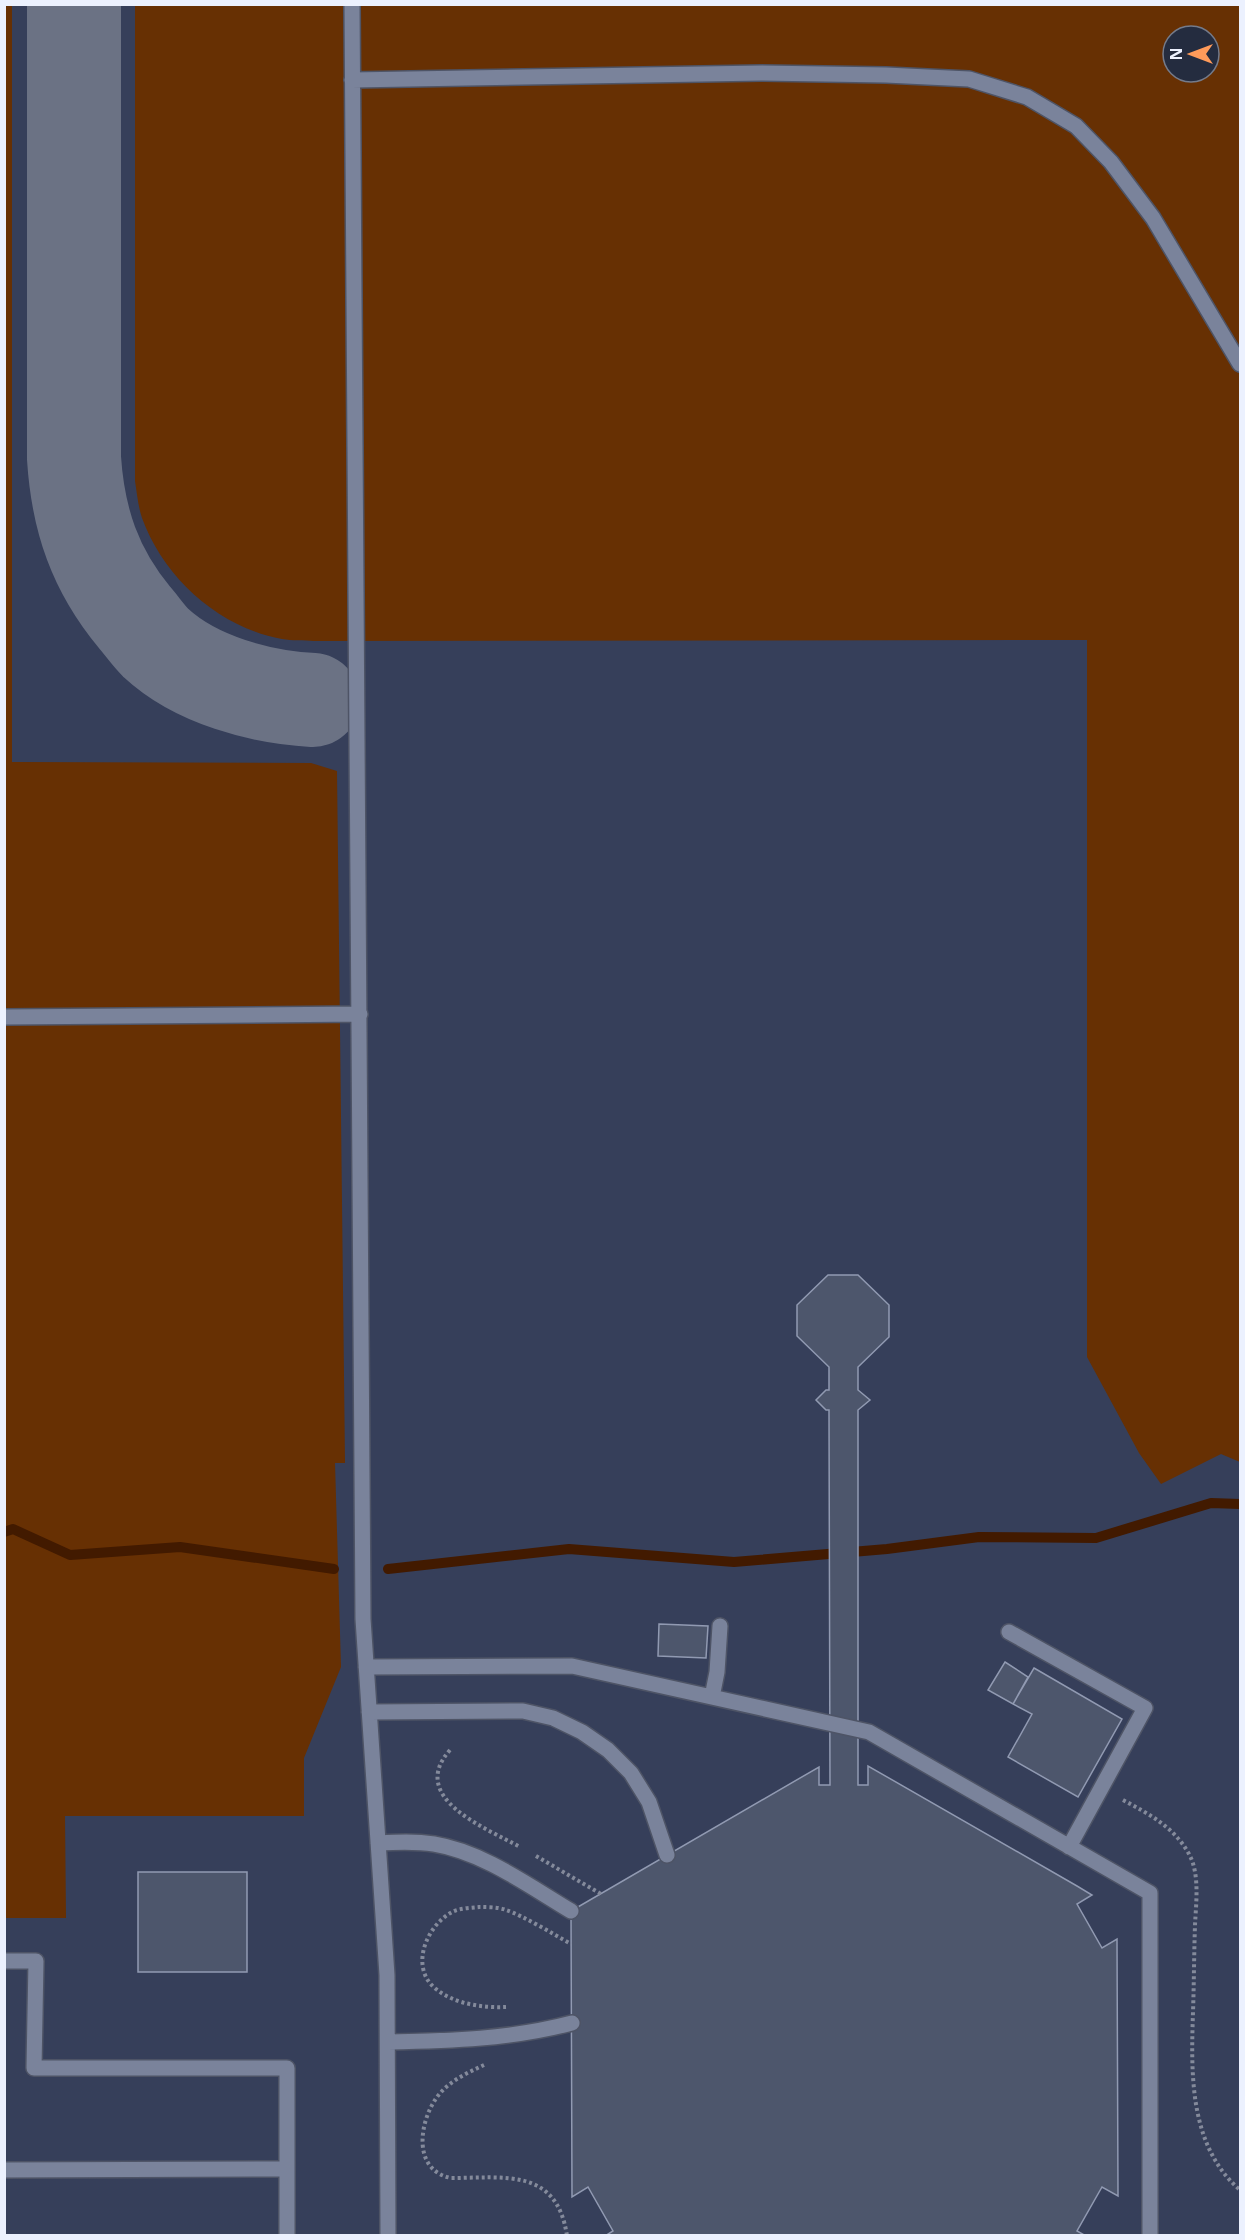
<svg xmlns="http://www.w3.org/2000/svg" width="1245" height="2240" font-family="'Noto Sans',sans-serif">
<rect width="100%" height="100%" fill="#2e364a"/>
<path fill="#363f5a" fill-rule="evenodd" d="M5,5H1240V2235L5,2236ZM1173,36H1209V72H1173Z"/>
<path fill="#673003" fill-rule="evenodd" d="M12,4V762L311,763L337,771L345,1463H335L341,1667L304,1758V1816H65L66,1918H5L4,5Z
M135,5H1240V1462L1221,1454L1161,1484L1139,1453L1087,1357V640L314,641C304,640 292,641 282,639C218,627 164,578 142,518C138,506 137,493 135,481ZM1173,36H1209V72H1173Z"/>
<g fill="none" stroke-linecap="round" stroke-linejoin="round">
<path stroke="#421a00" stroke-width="10" d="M4,1532L13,1529L70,1555L180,1547L334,1569
M388,1569L569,1549L734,1562L887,1549L979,1537L1096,1538L1211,1503L1240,1504"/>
<path stroke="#6b7284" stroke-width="94" d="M74,4V458C78,520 95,570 135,618C142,626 148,635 156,643C196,680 260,697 313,700"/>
</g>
<path fill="#4d566c" stroke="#919ab2" stroke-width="1.5" d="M828,1275H858L889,1305V1337L858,1367V1390L870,1400L858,1410V1785H868V1766L1077,1886L1092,1895L1077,1904L1102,1948L1117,1939L1118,2196L1102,2187L1077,2231L1086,2236H605L613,2231L588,2187L572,2197L571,1911L819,1767V1785H830L829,1410H826L816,1400L826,1390H829V1367L797,1336V1305Z
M659,1624L708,1626L706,1658L658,1656Z
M1005,1662L1028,1677L1013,1704L988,1690Z
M1034,1668L1122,1719L1078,1797L1008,1757L1032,1714L1013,1704Z
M138,1872H247V1972H138Z"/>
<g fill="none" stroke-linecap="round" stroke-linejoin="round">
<defs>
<path id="service" d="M352,4L363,1619L387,1975L388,2236
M352,80L762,73L886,75L969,79L1027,97L1076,126L1111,162L1153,218L1240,364
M4,1017L360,1014
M1009,1632L1145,1708L1069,1847
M366,1667L572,1666L869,1732L1150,1893V2236
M712,1697L717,1672L720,1626
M369,1712L523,1711L553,1718L582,1732L608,1750L631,1773L649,1802L667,1855
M378,1843C397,1842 415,1841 434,1844C483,1852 529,1886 571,1911
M4,1961H36L34,2068H287V2236
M388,2042C451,2041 511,2039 572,2023
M4,2170L287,2169"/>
</defs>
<use href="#service" stroke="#4e5466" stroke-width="18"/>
<path stroke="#848a9b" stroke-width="4" stroke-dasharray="3 3" stroke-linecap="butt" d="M450,1750C407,1798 486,1828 520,1847
M1123,1800C1149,1814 1174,1827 1189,1854C1200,1874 1196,1903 1195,1925C1194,1954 1194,1983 1193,2012C1191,2074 1189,2146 1240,2190
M536,1856L601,1894
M506,2007C483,2008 454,2004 436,1989C409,1968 426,1926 452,1912C460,1908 470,1908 479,1907C487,1907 498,1907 506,1910C524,1916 553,1934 571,1944
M484,2065C467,2073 449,2081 437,2097C419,2122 412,2170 451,2178C504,2178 557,2167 567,2236"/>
<use href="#service" stroke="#7a839b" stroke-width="15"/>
</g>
<rect width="1245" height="2240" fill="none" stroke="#ecf1fe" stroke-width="12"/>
<g transform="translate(1191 54) rotate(270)"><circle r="28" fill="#242c3f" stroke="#747b8b" stroke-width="1.5"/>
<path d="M0-4.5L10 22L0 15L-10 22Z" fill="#ff9b5a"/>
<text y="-9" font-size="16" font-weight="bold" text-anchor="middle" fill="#ecf1fe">N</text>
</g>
</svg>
